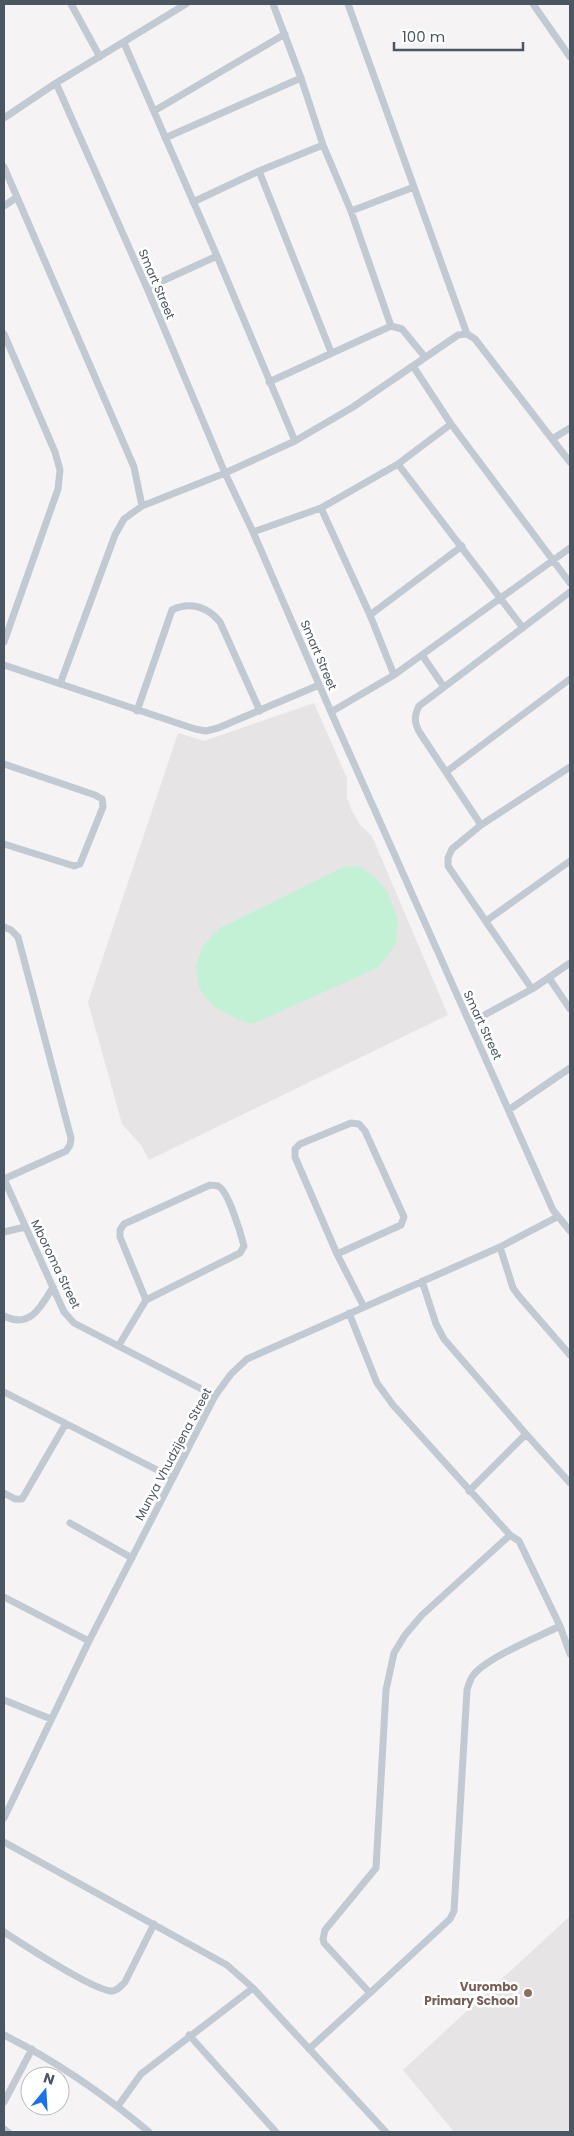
<svg xmlns="http://www.w3.org/2000/svg" width="574" height="2136" font-family="Poppins,sans-serif">
<rect width="100%" height="100%" fill="#f5f3f3"/>
<path fill="#e6e4e5" d="M314,703L347,778V798L352,811L360,825L372,836L448,1015L149,1160L141,1145L122,1124L88,1002L178,733L204,741Z
M570,1916V2132H454L403,2070Z"/>
<path fill="#c3f1d5" d="M359,866L377,879L387,891L398,920L396,944L379,967L253,1024L238,1020L212,1005L199,988L196,966L203,946L220,928L344,867Z"/>
<g fill="none" stroke-linecap="round" stroke-linejoin="round">
<path stroke="#c1cad2" stroke-width="7" d="M71,4L100,57
M273,4L301,78L323,145L351,211L391,326L402,329L425,357
M348,4L467,334
M533,4L570,57
M124,43L217,256L295,441
M56,83L147,288L225,473L253,532L331,712L553,1210L570,1231
M154,111L285,34
M4,118L56,83L186,4
M165,138L301,78
M4,167L134,467L142,506
M259,171L331,352
M193,202L259,171L323,145
M4,206L17,197
M351,211L414,187
M147,288L217,256
M4,334L55,452L60,470L58,489L4,642
M413,366L451,424L570,583
M269,382L391,326
M552,439L570,462
M398,464L523,628
M321,508L370,615L394,675
M253,532L321,508L398,464L451,424
M370,615L462,546
M422,655L444,687
M4,665L195,729L206,731L218,728L319,685
M60,684L115,535L124,519L142,506L225,473L295,441L353,407L458,335L467,334L475,339L552,439L570,428
M137,711L172,610C190,601 208,607 220,622L260,711
M331,712L394,675L570,548
M4,764L95,795L102,799L103,807L80,864L74,866L4,844
M446,772L570,679
M481,825L420,733C414,723 414,716 419,706L570,592
M486,921L570,861
M4,927L11,930L18,937L71,1138L70,1145L66,1151L4,1179
M549,978L570,1009
M532,989L448,866V858L452,849L481,825L570,767
M470,1023L532,989L570,963
M510,1109L570,1068
M4,1179L64,1312L74,1323L215,1396
M4,1232L25,1227
M500,1247L513,1288L518,1295L570,1355
M337,1254L401,1225L404,1217L365,1131L359,1124L351,1123L300,1144L295,1149V1157L337,1254L364,1307
M422,1281L436,1324L444,1339L526,1434L469,1491
M349,1313L377,1383L393,1405L510,1535L519,1541L560,1626L570,1654
M4,1316C30,1329 41,1307 53,1287
M119,1345L146,1300L240,1253L244,1246C241,1234 228,1190 218,1186C216,1185 213,1186 210,1185L124,1224L120,1230V1237L146,1300
M4,1392L173,1478
M526,1434L570,1483
M4,1493L15,1499H22L65,1425
M70,1523L132,1558
M510,1535L422,1615L405,1635L394,1653L386,1690L376,1868L325,1930L323,1939L324,1943L370,1993L450,1919L454,1911L467,1690C469,1684 470,1678 475,1673C491,1656 538,1637 560,1626
M4,1597L89,1641
M4,1700L51,1719
M4,1818L89,1641L215,1396L231,1374L247,1359L500,1247L557,1217
M4,1842L227,1965L253,1988L386,2132
M4,1932C21,1943 97,1993 113,1991C118,1990 121,1986 125,1982L154,1924
M4,2035C56,2061 105,2095 149,2132
M189,2035L276,2132
M309,2049L370,1993
M4,2102L32,2049
M118,2106L141,2074L253,1988
M4,2129L8,2132"/>
</g>
<circle fill="#8d6e63" stroke="#fff" stroke-width="2" cx="528" cy="1993" r="5"/>
<g text-anchor="middle" dominant-baseline="central" stroke-width="5" stroke-linejoin="round" paint-order="stroke">
<g font-size="12" fill="#4a5661" stroke="#fff">
<text transform="translate(157 284) rotate(67)">Smart Street</text>
<text transform="translate(319 655) rotate(67)">Smart Street</text>
<text transform="translate(483 1025) rotate(65)">Smart Street</text>
<text transform="translate(56 1264) rotate(64)">Mboroma Street</text>
<text transform="translate(173 1454) rotate(-62)">Munya Vhudzijena Street</text>
</g>
<g font-size="12" font-weight="bold" fill="#785e54" stroke="#fff" text-anchor="end">
<text x="518" y="1986">Vurombo<tspan x="518" dy="14">Primary School</tspan></text>
</g>
</g>
<rect width="574" height="2136" fill="none" stroke="#4a5661" stroke-width="10"/>
<g transform="translate(45 2091) rotate(18)"><circle r="24" fill="#ffffff" stroke="#b7bbc0"/>
<path d="M0-4L9 19L0 12L-9 19Z" fill="#1a73e8"/>
<text y="-8" font-size="14" font-weight="bold" text-anchor="middle" fill="#4a5661">N</text>
</g>
<path d="M394 42v8h129v-8" fill="none" stroke="#4a5661" stroke-width="2.5"/>
<text x="402" y="42" font-size="15" fill="#4a5661" stroke="#ffffff" stroke-width="4" paint-order="stroke">100 m</text>
</svg>
